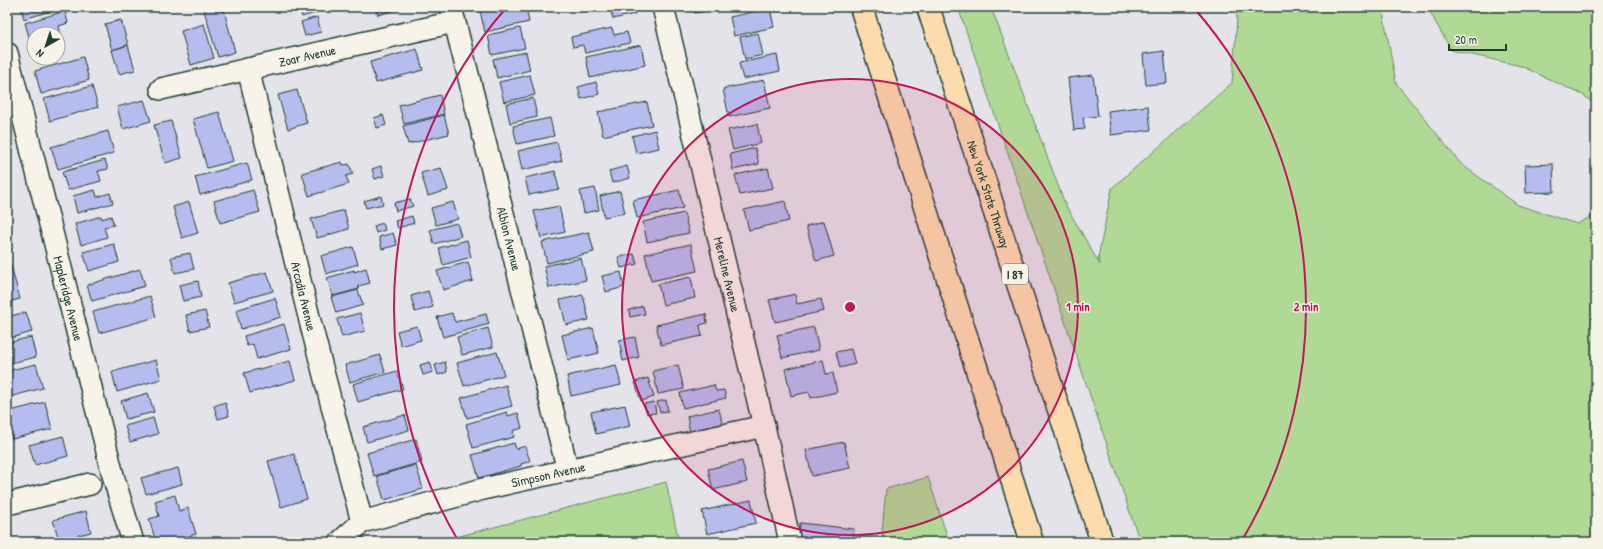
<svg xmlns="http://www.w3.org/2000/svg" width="1603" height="549" font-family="'Patrick Hand',sans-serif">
<rect width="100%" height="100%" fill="#e4e3ea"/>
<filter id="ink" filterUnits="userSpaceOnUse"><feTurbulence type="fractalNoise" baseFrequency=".025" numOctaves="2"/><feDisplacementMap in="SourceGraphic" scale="8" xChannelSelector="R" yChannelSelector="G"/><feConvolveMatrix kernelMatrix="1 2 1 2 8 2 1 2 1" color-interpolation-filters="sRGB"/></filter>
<g filter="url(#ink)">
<path fill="#b0d996" stroke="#688b65" d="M958,7H991L1065,204L1100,265L1098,258L1112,188L1232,83L1237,18L1235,7H1382L1396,83L1461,164L1518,205L1577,224L1596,214V542H1563L1562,539L1554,542H1140Z
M1427,7H1596V105L1583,95L1521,66L1451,50Z
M928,477L949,542H881L886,489Z
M666,482L679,542H437Z"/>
<path fill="#b6bdee" stroke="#1f3d34" d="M21,7H53L54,10L24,19Z
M203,7H223L235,52L218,57Z
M299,7H313L315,13L302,17Z
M375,7H406L378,15Z
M479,7H526L529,22L485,32Z
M610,7H633L635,14L613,19Z
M694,7H710V10L695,13Z
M770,8L774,27L734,36L730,17Z
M65,11L68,23L59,26L61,35L34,34V43H31L25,23Z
M317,17L321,32L305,36L301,22Z
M121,20L128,45L112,50L105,24Z
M204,24L214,58L191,65L181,31Z
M520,28L525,48L492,55L488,35Z
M612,28L614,35L627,32L630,43L585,53L583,45L573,47L571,37Z
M758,33L763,55L745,59L740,37Z
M128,45L135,70L119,74L112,50Z
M641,45L645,65L590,78L586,57Z
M417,49L423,70L376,83L370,62Z
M1164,51L1167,83L1146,85L1143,54Z
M526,52L530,70L497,78L493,59Z
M777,55L780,71L743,79L739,63Z
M83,57L89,80L41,94L35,71Z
M530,75L535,95L504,102L499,82Z
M1093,75L1098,116L1083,118L1085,129L1074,130L1068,78Z
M764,80L770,108L729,117L723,89Z
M596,82L599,94L581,99L578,87Z
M92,86L98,107L50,121L44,99Z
M297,90L307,123L288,129L278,95Z
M440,95L444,114L404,124L399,105Z
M533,98L537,117L510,123L506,104Z
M144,100L151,121L123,129L117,107Z
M647,102L652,125L603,136L598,112Z
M1148,106L1151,130L1111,135L1108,111Z
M219,112L233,161L207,168L193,119Z
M383,115L386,125L377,128L374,118Z
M444,115L449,134L408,144L403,126Z
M550,118L554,136L517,144L513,126Z
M171,121L182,158L165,163L154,125Z
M757,124L761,143L733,150L728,130Z
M655,130L659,148L636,153L632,136Z
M108,131L114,153L58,169L51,147Z
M557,142L562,161L522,170L518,151Z
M755,148L759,164L733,170L730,154Z
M105,160L108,169L98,171L101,181L68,190L62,172Z
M342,162L343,165L349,164L353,174L346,176L349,184L309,196L302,173Z
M247,163L252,180L200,195L195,177Z
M1553,164L1554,192L1526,193L1525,165Z
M381,166L384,176L375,179L372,169Z
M627,166L630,178L612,183L609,171Z
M441,168L448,190L428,196L421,173Z
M768,168L773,188L740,195L735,175Z
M555,171L559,189L529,195L525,178Z
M595,188L599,210L584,213L580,191Z
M95,190L97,197L110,193L113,203L77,213L73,196Z
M253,190L260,212L220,223L214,201Z
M679,190L683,208L637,218L633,200Z
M620,191L625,213L604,217L600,196Z
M381,196L383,204L366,208L364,201Z
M410,199L413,206L396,211L394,203Z
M785,201L789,221L749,230L744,210Z
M189,202L198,233L182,238L173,207Z
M453,202L458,219L436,225L431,208Z
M559,206L565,232L541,238L534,211Z
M344,210L349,229L317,238L311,219Z
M684,213L689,233L647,242L643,222Z
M101,216L102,219L111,216L114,225L104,227L107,237L81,245L75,224Z
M412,216L414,223L398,228L395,221Z
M824,221L834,256L816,261L806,226Z
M383,223L385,230L376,233L374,226Z
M457,223L461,236L434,244L430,230Z
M589,232L594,252L547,263L542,242Z
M393,233L397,245L382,249L379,237Z
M467,240L471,257L443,265L439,248Z
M114,244L119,262L89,271L83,252Z
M691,244L697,271L651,281L645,254Z
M353,247L358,264L326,274L321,256Z
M7,251L20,299L7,302Z
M190,253L194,269L175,273L171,257Z
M634,254L637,264L621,268L618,257Z
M581,258L586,280L549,288L544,266Z
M468,262L473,281L443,290L437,271Z
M366,268L370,283L358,286L359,289L333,296L327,278L354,270V272Z
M140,269L145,286L92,301L87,285Z
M267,272L273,291L234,302L228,283Z
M621,272L624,287L606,292L602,276Z
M691,277L695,298L663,305L658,284Z
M198,281L201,297L183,301L179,285Z
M358,290L363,305L336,313L331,297Z
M428,291L433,307L415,312L411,296Z
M795,294L797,304L821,299L824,311L775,322L769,300Z
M583,295L589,320L566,325L560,300Z
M150,296L156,317L99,333L93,312Z
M275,298L281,317L241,329L236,310Z
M643,306L645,314L630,317L629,310Z
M205,311L209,327L190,331L186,315Z
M26,312L32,332L7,339V317Z
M360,313L365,331L342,337L337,319Z
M452,313L455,322L486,314L489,324L443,337L437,317Z
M706,314L707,323L700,325L702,336L661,345L656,325Z
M284,324L291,349L257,359L253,344L247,346L244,336Z
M417,326L421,340L401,346L397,331Z
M814,327L819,350L782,358L777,335Z
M488,328L493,347L462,355L457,337Z
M593,328L599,353L568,360L562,335Z
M31,337L36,357L7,364V343Z
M635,337L639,357L623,361L619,340Z
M851,349L855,364L840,368L836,352Z
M497,352L504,375L464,386L457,363Z
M380,355L385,372L350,382L345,365Z
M156,360L161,379L117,392L112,372Z
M823,360L826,374L833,373L837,392L811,398L809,392L791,396L785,369Z
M290,361L295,380L250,393L244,373Z
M430,362L433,372L423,375L420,365Z
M445,362L447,372L438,375L435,365Z
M36,364L43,388L9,397L7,389V371Z
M616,365L621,385L571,396L567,376Z
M678,365L684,389L658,394L653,371Z
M397,371L403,389L358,402L353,384Z
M648,378L654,397L641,401L635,382Z
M506,385L512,406L467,418L461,398Z
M714,385L716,391L724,390L726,398L683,408L680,393Z
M148,393L154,412L126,419L121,401Z
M666,400L668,411L660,412L657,402Z
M45,402L52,429L12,439L7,422V412Z
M225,402L229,416L218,419L214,406Z
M654,402L656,413L647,414L644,404Z
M625,405L630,426L596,434L591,412Z
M719,409L723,426L690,433L687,416Z
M507,412L508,416L518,413L522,428L513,431L514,437L473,448L466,424Z
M405,415L409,430L367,442L363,427Z
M153,418L158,434L130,442L125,426Z
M63,436L68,456L35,465L29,445Z
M416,439L422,462L374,476L367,453Z
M844,442L850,468L812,476L806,450Z
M514,443L516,449L525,446L530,461L521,464V466L479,478L472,455Z
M294,454L307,499L281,507L268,461Z
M742,461L747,482L713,490L708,469Z
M416,465L423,489L384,500L377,476Z
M178,468L182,484L146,494L141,478Z
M175,495L179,511L188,508L196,534L168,542H156L149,519L159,516L155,501Z
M751,500L756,523L707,534L702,511Z
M86,511L91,532L59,540L53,520Z
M800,523L854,529L853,542H799Z"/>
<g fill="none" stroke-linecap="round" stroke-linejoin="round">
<defs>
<g id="minor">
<path id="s1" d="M451,7L568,471"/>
<path id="s2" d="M663,7L764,426L790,542"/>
<path id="s3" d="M7,53L114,479L133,542"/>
<path id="s4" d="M248,69L311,325L362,522"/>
<path id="s5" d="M161,89L454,22"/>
<path d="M7,504L90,484"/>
<path id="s6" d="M340,542L362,522L483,489L764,426"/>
</g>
<g id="highway">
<path d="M861,7L1032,542"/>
<path id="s7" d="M928,7L1102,542"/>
</g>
</defs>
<use href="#minor" stroke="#1f3d34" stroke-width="24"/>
<use href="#highway" stroke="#1f3d34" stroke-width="25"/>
<use href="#minor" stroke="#f7f3e8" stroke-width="21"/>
<use href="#highway" stroke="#fcdcac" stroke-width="22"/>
</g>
</g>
<circle cx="850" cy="307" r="228" fill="#c2185b" fill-opacity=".12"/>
<g fill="none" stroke="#c2185b" stroke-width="2">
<circle cx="850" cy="307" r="228"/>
<path d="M459 542A456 456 0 0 1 506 8M1194 8A456 456 0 0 1 1241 542"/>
</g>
<g text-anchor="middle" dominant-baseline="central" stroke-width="3" stroke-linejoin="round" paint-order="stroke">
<rect fill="#f7f3e8" stroke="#60746a" stroke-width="1" x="1002" y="264" width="26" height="20" rx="3"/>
<g font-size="12" font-weight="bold" fill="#1f3d34">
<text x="1015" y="274">I 87</text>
</g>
<g font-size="13" fill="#1f3d34" stroke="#f7f3e8">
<text stroke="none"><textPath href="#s5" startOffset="150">Zoar Avenue</textPath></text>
<text stroke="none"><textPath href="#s7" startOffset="197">New York State Thruway</textPath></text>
<text stroke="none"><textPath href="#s1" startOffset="239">Albion Avenue</textPath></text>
<text stroke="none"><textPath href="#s2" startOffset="275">Mereline Avenue</textPath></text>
<text stroke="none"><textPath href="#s4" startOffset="234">Arcadia Avenue</textPath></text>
<text stroke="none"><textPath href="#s3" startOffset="253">Mapleridge Avenue</textPath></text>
<text stroke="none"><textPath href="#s6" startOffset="222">Simpson Avenue</textPath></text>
</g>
</g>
<circle cx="850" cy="307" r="6" fill="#c2185b" stroke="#f7f3e8" stroke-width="2"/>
<g font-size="12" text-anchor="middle" font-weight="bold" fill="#c2185b" stroke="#f7f3e8" stroke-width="3" stroke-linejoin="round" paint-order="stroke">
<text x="1078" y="311">1 min</text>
<text x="1306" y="311">2 min</text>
</g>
<rect width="1603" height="549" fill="none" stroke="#f7f3e8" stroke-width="24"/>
<rect x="12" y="12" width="1579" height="525" fill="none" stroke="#1f3d34" stroke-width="1.5" filter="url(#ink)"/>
<g transform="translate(46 46) rotate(219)"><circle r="19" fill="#f7f3e8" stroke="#a1aaa0"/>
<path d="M0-3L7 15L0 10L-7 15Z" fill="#1f3d34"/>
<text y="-6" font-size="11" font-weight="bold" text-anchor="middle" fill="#1f3d34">N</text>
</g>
<path d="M1449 44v6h57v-6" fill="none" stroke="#1f3d34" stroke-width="2"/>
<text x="1455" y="44" font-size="12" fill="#1f3d34" stroke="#f7f3e8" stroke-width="3" paint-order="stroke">20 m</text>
</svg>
